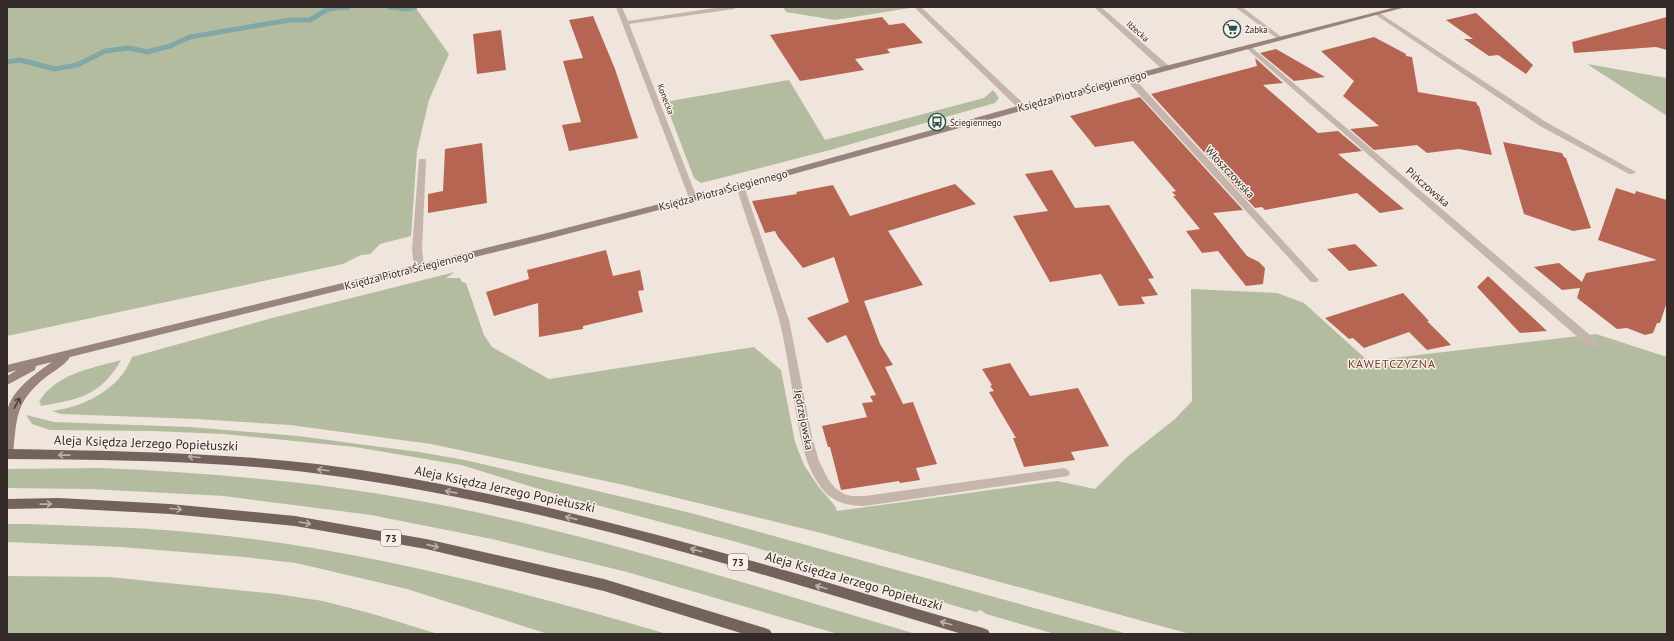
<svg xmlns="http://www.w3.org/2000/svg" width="1674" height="641" font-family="'PT Sans',sans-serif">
<rect width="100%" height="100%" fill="#efe5dd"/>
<path fill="#b4bc9f" d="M7,7H415L449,54L429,100L417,151L411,236L380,244L370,254L361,255L343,264L7,336Z
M783,7H909L910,8L835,20L786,12Z
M1587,64L1667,78V116Z
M789,80L825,140L984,98L993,90L999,98L995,103L830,150L701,183L694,178L665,102Z
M455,272L446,278H460L462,282L466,283L484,335L492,347L549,379L754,347L781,370L795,442L804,465L818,486L835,506L837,511L1057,481L1095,489L1126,458L1175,419L1192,401L1191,289L1277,293L1304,303L1368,361L1596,334L1667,357V634H1190L821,533L624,485L431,444L290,425L196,419L61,414L52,411C84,407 120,389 132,357L272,318Z
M121,360C101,396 77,400 40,406L41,403L39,402C55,374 92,368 121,360Z
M26,415L54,422L190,427L298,436L419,452L465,460L691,513L1128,634H1055L986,614L981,610L976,612L733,541L562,496L461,465L355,447L224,434L152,431L50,430L32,424Z
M101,468C217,473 333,483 447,506C606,538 760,588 916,634H838L627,572L492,539L371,515L224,496L90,489L7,488V469Z
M7,524H31C90,527 150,527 209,534C365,550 517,590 667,634H548L407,589L296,563L244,557L121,547L7,542Z
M7,576L109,577L277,594L323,601L373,614L438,634H7Z"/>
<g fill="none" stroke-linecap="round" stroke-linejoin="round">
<path stroke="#7fa8a7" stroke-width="5" d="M389,7L407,9L415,7
M7,62L20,60L55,69L77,65L105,51L129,48L147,52L170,46L190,37L290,20H310L328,9L348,7"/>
</g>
<path fill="#b66553" d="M1476,13L1533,65L1526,74L1498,55L1489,56L1464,39H1473L1446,20Z
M593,16L615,69L638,138L569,151L562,125L581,122L563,61L583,58L569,20Z
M882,17L889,25L904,23L923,43L887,49L890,53L855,59L864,70L800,81L770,35Z
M1667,17V50L1656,47L1574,53L1572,42Z
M501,30L506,70L477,74L473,34Z
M1374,37L1406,54V56L1412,57L1418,92L1476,102L1478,106H1479L1492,155L1459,149L1427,153L1417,145L1374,150L1350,129L1379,126L1343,96L1354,81L1321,51Z
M1276,49L1325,77L1294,81L1260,53Z
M1255,58L1283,83L1263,85L1318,133L1338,131L1362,151L1338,154L1404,209L1380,213L1357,193L1265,210L1262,207L1255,208L1151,94L1257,66Z
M1140,97L1243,210L1213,213L1247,256L1259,262L1265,268L1263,284L1246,286L1218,251L1202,253L1186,231L1200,229L1173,196H1176L1172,192L1176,191L1133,141L1095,147L1070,116Z
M1503,142L1562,153L1564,157L1566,158L1591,228L1573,231L1524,214Z
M482,143L487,203L428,213V194L443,191L445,149Z
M1052,170L1075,208L1109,205L1154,278L1148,279L1158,295L1141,297L1145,304L1119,306L1101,274L1050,282L1013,216L1048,211L1025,174Z
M955,184L976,204L888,231L923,285L864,301L880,344L893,365L885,367L903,404L913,402L937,464L916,468L920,480L900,483L899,481L841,490L830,447H828L822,426L867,417L862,403L873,402L870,396L876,395L846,335L827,343L807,318L849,302L834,257L803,268L778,237L775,231L765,233L752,201L797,194L796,192L833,185L850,216Z
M1616,188L1635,194L1636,191L1667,200V302L1660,323H1657L1653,333L1645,335L1627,328L1617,329L1577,298L1580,288L1562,290L1534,267L1559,263L1582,282L1586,273L1657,260L1598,240Z
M1355,244L1378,266L1349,271L1327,249Z
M606,250L613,276L640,270L644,290L638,291L643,312L583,326V329L539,337L538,303L494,316L486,292L529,279L527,270Z
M1488,276L1547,331L1520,333L1477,287Z
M1403,293L1429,321H1427L1451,345L1427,350L1409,332L1364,348L1353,338L1349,339L1325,318Z
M1010,363L1030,396L1078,388L1109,446L1071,452L1075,460L1024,467L1013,438H1016L989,392L994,391L990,386L992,385L982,369Z"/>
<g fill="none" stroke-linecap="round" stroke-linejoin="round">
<path fill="#c5b5aa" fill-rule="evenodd" d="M616,7H622L628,21L721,7H737L734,9L629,24L697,198L696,200H690L689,198Z
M914,7H921L1025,105V109H1019Z
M1094,7H1101L1169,66V70H1163Z
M1235,7H1242L1284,39L1279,40Z
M1378,12L1546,122L1636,172L1632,174H1629L1540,126L1376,15L1375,14Z
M1246,46H1250L1597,341L1598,344L1597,347H1589L1246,48Z
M1126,76H1132L1317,278L1319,280L1317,282H1311L1126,80Z
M419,159H425L426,161L422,249L424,268L419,271L414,268L412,249Z
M740,183L744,186L789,320L812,437L819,461L828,479L835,488L844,494L851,496H865L1064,468L1068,470L1070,473L1068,476L865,506C847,506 831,502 820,486C806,467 801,441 797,418C791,385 787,351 779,319C766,274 750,230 736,186Z"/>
<path fill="#98847c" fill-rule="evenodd" d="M1396,7H1406L1132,80L743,188L544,240L70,357C65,365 54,371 46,377C15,402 17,417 13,454L11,457L7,459C7,444 5,426 7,412C11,390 35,374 52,362L36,366L35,370L7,385V376L17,370L7,373V365L543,234L737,184L1126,76Z"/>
<path fill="#74625c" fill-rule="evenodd" d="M7,449C110,451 214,452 317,464C398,474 479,491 558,510C701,544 842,587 983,628L988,630L990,634H962C751,571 539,503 320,474C217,460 111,460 7,459Z
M59,498L170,504L295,516L426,539L604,579L765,628L770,630L772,634H744L604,591L426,549L295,526L170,514L59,508L7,509V499Z"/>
</g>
<defs><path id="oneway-shaft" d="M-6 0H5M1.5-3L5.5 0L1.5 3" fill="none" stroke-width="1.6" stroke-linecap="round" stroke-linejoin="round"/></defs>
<use stroke="#4d413e" href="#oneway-shaft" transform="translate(17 403) rotate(-62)"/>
<g stroke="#bcb0a9">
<use href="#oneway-shaft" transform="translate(64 455) rotate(-179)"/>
<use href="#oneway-shaft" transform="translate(194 457) rotate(-175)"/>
<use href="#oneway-shaft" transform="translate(323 470) rotate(-173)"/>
<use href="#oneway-shaft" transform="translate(451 492) rotate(-169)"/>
<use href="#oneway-shaft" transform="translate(46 504) rotate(-1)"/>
<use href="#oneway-shaft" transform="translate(176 509) rotate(5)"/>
<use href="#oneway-shaft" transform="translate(571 518) rotate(-167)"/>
<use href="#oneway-shaft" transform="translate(305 523) rotate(10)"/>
<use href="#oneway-shaft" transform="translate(433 546) rotate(13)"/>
<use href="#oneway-shaft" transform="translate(696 550) rotate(-164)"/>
<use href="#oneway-shaft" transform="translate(821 587) rotate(-164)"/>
<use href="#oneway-shaft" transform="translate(946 623) rotate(-164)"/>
</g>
<defs>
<symbol id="supermarket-ring" viewBox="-11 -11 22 22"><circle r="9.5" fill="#f7efe8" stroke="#245050" stroke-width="1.5"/><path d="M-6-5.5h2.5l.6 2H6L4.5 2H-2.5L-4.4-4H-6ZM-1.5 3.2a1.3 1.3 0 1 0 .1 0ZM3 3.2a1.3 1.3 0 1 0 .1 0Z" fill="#245050"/></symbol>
<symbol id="bus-ring" viewBox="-11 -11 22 22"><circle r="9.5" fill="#f7efe8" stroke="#245050" stroke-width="1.5"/><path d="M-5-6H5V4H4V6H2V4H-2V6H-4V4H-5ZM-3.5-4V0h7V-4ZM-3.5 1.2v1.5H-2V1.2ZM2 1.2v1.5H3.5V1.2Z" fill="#245050"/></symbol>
</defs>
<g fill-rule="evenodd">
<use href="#supermarket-ring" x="1222" y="19" width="20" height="20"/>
<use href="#bus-ring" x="927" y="112" width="20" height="20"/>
</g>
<g text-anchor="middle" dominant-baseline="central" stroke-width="3" stroke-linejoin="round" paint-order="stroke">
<g font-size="9" fill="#342b29" stroke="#f7efe8" text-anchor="start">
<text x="1245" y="29">Żabka</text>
<text x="950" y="122">Ściegiennego</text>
</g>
<g font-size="9" fill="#342b29" stroke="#f7efe8">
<text transform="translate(1138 31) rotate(42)">Iłżecka</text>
<text transform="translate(666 99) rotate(69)">Konecka</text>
</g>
<g fill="#f7efe8" stroke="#6e6662" stroke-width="1">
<rect x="381" y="530" width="20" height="16" rx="3"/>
<rect x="728" y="554" width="20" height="16" rx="3"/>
</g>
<g font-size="10" font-weight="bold" fill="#342b29">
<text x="391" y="538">73</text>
<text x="738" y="562">73</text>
</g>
<g font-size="11" fill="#342b29" stroke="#f7efe8">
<text transform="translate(1082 91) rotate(-15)">Księdza Piotra Ściegiennego</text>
<text transform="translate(1230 172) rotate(47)">Włoszczowska</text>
<text transform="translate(1428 187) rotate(41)">Pińczowska</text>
<text transform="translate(723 190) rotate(-15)">Księdza Piotra Ściegiennego</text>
<text transform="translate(409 270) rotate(-14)">Księdza Piotra Ściegiennego</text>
<text transform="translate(804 420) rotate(79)">Jędrzejowska</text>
</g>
<g font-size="12" letter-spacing="1" fill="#78392c" stroke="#f7efe8">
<text x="1392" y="363">KAWETCZYZNA</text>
</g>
<g font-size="13" fill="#342b29" stroke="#f7efe8">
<text transform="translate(146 443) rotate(2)">Aleja Księdza Jerzego Popiełuszki</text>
<text transform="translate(505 489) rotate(12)">Aleja Księdza Jerzego Popiełuszki</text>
<text transform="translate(854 581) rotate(16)">Aleja Księdza Jerzego Popiełuszki</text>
</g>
</g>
<rect width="1674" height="641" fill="none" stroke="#342b29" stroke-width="16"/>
</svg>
